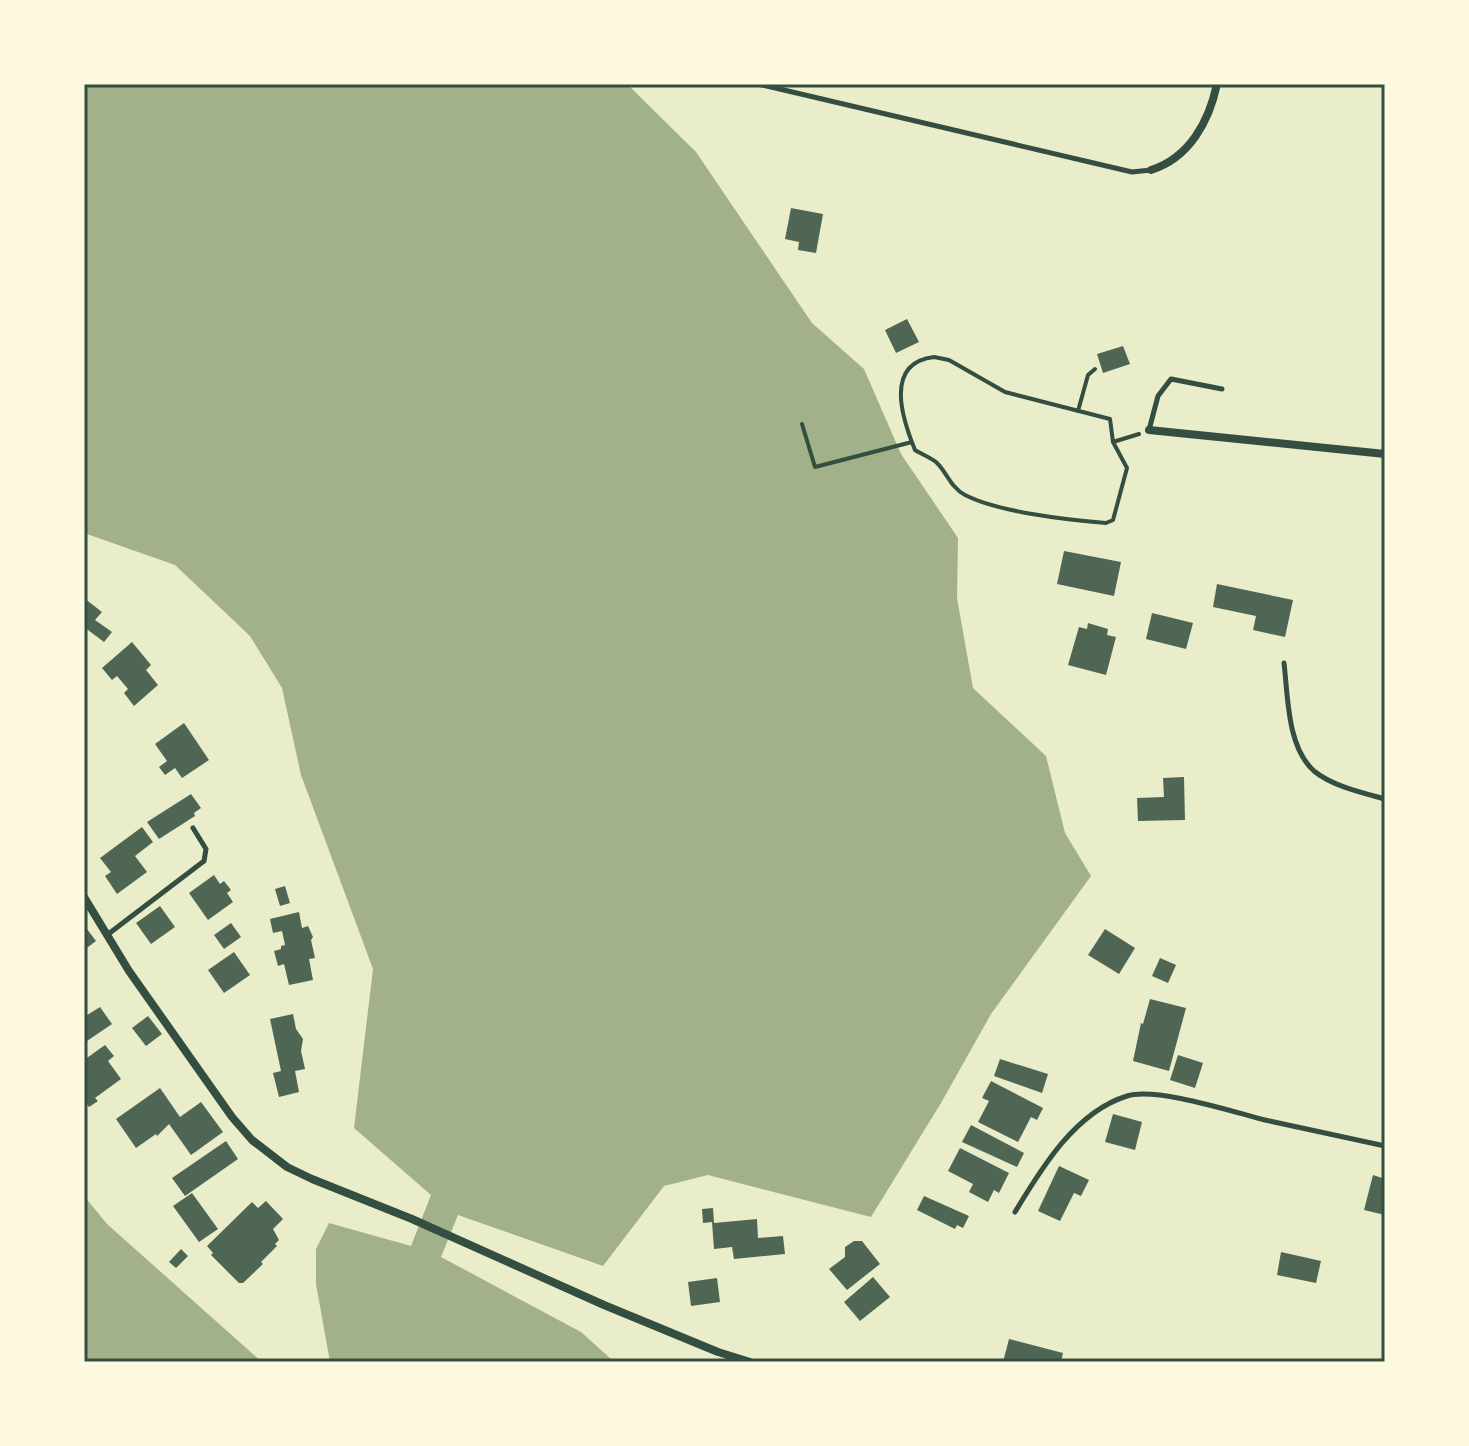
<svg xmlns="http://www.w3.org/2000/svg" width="1469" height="1446" font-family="Roboto,sans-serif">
<rect width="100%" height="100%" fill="#e9edc9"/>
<path fill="#a3b18a" d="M84,84H627L696,152L812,323L864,369L901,454L958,538L957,598L973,688L1046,756L1065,833L1091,876L991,1014L941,1103L871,1217L708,1175L664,1186L603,1266L458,1215L441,1257L581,1332L611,1359L610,1362H330L316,1284V1249L329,1223L411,1246L431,1195L354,1128L373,969L301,775L282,688L250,636L175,565L84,533Z
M84,1196L107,1224L262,1362H84Z"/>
<path fill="#4f6655" d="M791,208L823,214L816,253L798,250L799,242L785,239Z
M907,319L919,342L896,353L885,330Z
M1123,346L1130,364L1103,373L1097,354Z
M1064,551L1121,562L1114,596L1057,584Z
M1217,584L1293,600L1285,637L1253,630L1256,616L1213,607Z
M84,598L102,612L95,620L112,632L104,642L84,627Z
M1152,613L1193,623L1186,649L1146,639Z
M1088,623L1108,629L1107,635L1116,637L1106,675L1068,665L1079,627L1087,629Z
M132,642L151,665L146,670L158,685L134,706L124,693L128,689L117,676L112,680L102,668Z
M184,723L209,760L182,778L175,768L165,775L159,767L167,761L155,744Z
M1184,777L1185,820L1138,821L1137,798L1164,797L1163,778Z
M191,794L201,808L194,813L195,816L159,839L147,822Z
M142,827L153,842L135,856L147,872L117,894L105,876L111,872L100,858Z
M214,875L220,884L224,881L231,890L227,893L233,902L208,920L189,893Z
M285,886L290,903L280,906L275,889Z
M160,906L175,927L151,944L136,923Z
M299,912L302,928L308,926L313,937L311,940L315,958L309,959L313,980L289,985L284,964L278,966L274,951L281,949V946L285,945L282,931L273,933L270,919Z
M231,923L241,937L224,949L214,935Z
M84,925L96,941L84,950Z
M1105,929L1135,948L1119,974L1088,955Z
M234,952L250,975L224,993L208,970Z
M1160,958L1176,965L1168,983L1152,976Z
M1150,999L1186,1008L1169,1071L1133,1061L1141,1023L1143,1024Z
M100,1007L112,1024L84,1043V1017Z
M293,1014L296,1029L303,1039L301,1051L305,1069L295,1071L299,1092L279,1097L273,1073L281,1071L270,1019Z
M148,1016L162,1034L146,1046L132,1028Z
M105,1045L114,1056L108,1061L121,1079L95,1098L98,1101L89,1107L84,1100V1060Z
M1178,1055L1203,1063L1195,1088L1170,1080Z
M1000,1059L1048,1074L1042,1093L994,1076Z
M991,1081L1043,1108L1037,1120L1031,1117L1018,1142L978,1122L989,1101L982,1098Z
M160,1088L180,1117L201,1102L223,1132L191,1155L169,1124L157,1136L156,1134L136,1148L116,1119Z
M1113,1114L1142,1122L1135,1150L1105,1142Z
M971,1125L1024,1153L1017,1167L962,1142Z
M226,1141L238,1159L185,1196L172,1178Z
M960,1148L1009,1173L999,1193L994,1190L988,1202L969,1192L973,1184L948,1171Z
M1059,1166L1089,1180L1081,1196L1074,1193L1060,1221L1038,1211Z
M1373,1175L1385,1179V1215L1364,1210Z
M192,1193L218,1229L199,1242L173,1206Z
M924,1196L969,1216L963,1228L957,1225L955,1229L917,1210Z
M266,1201L283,1219L273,1229L279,1240L275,1244L277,1246L261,1262L263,1264L243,1283H239L211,1255L213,1253L207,1246L252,1202L258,1208Z
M713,1208L714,1223L757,1219L758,1238L783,1236L785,1254L734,1259L732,1247L714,1249L712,1222L703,1223L702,1209Z
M854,1241H862L880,1264L847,1290L829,1269L845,1257V1247Z
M181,1249L188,1256L176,1268L169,1262Z
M1281,1252L1321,1261L1316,1283L1277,1275Z
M873,1277L890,1297L860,1321L844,1302Z
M717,1278L720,1302L691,1306L688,1282Z
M1009,1339L1063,1353L1061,1362H1003Z"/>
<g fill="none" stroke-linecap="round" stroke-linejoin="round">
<path stroke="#344e41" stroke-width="4" d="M934,357L949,360L1005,392L1110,419L1113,442L1127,468L1113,520L1106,523C1068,520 998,512 965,495C950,487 947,472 936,462C930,457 921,454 915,450C902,418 884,363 934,357Z
M1078,411L1088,375L1095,369
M802,424L815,467L912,442
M1113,442L1139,434"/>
<path stroke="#344e41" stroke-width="5" d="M758,84L1132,172L1151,170
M1149,430L1158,396L1171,379L1222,389
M1284,663C1288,696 1287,747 1314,771C1332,786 1363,793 1385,799
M107,935L204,861L206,849L193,828
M1015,1212C1041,1169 1075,1112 1127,1096C1157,1087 1233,1112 1265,1120C1305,1129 1345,1137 1385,1146"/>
<path stroke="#344e41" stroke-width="8" d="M1151,170C1189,158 1209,122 1217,84
M1149,430L1385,454
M84,897L129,971L232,1117L252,1140L287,1167L312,1179L412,1219L604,1305L718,1352L750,1362"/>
</g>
<rect width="1469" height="1446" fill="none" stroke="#fefae0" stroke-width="172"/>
<rect x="86" y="86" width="1297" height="1274" fill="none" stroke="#344e41" stroke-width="3"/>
</svg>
